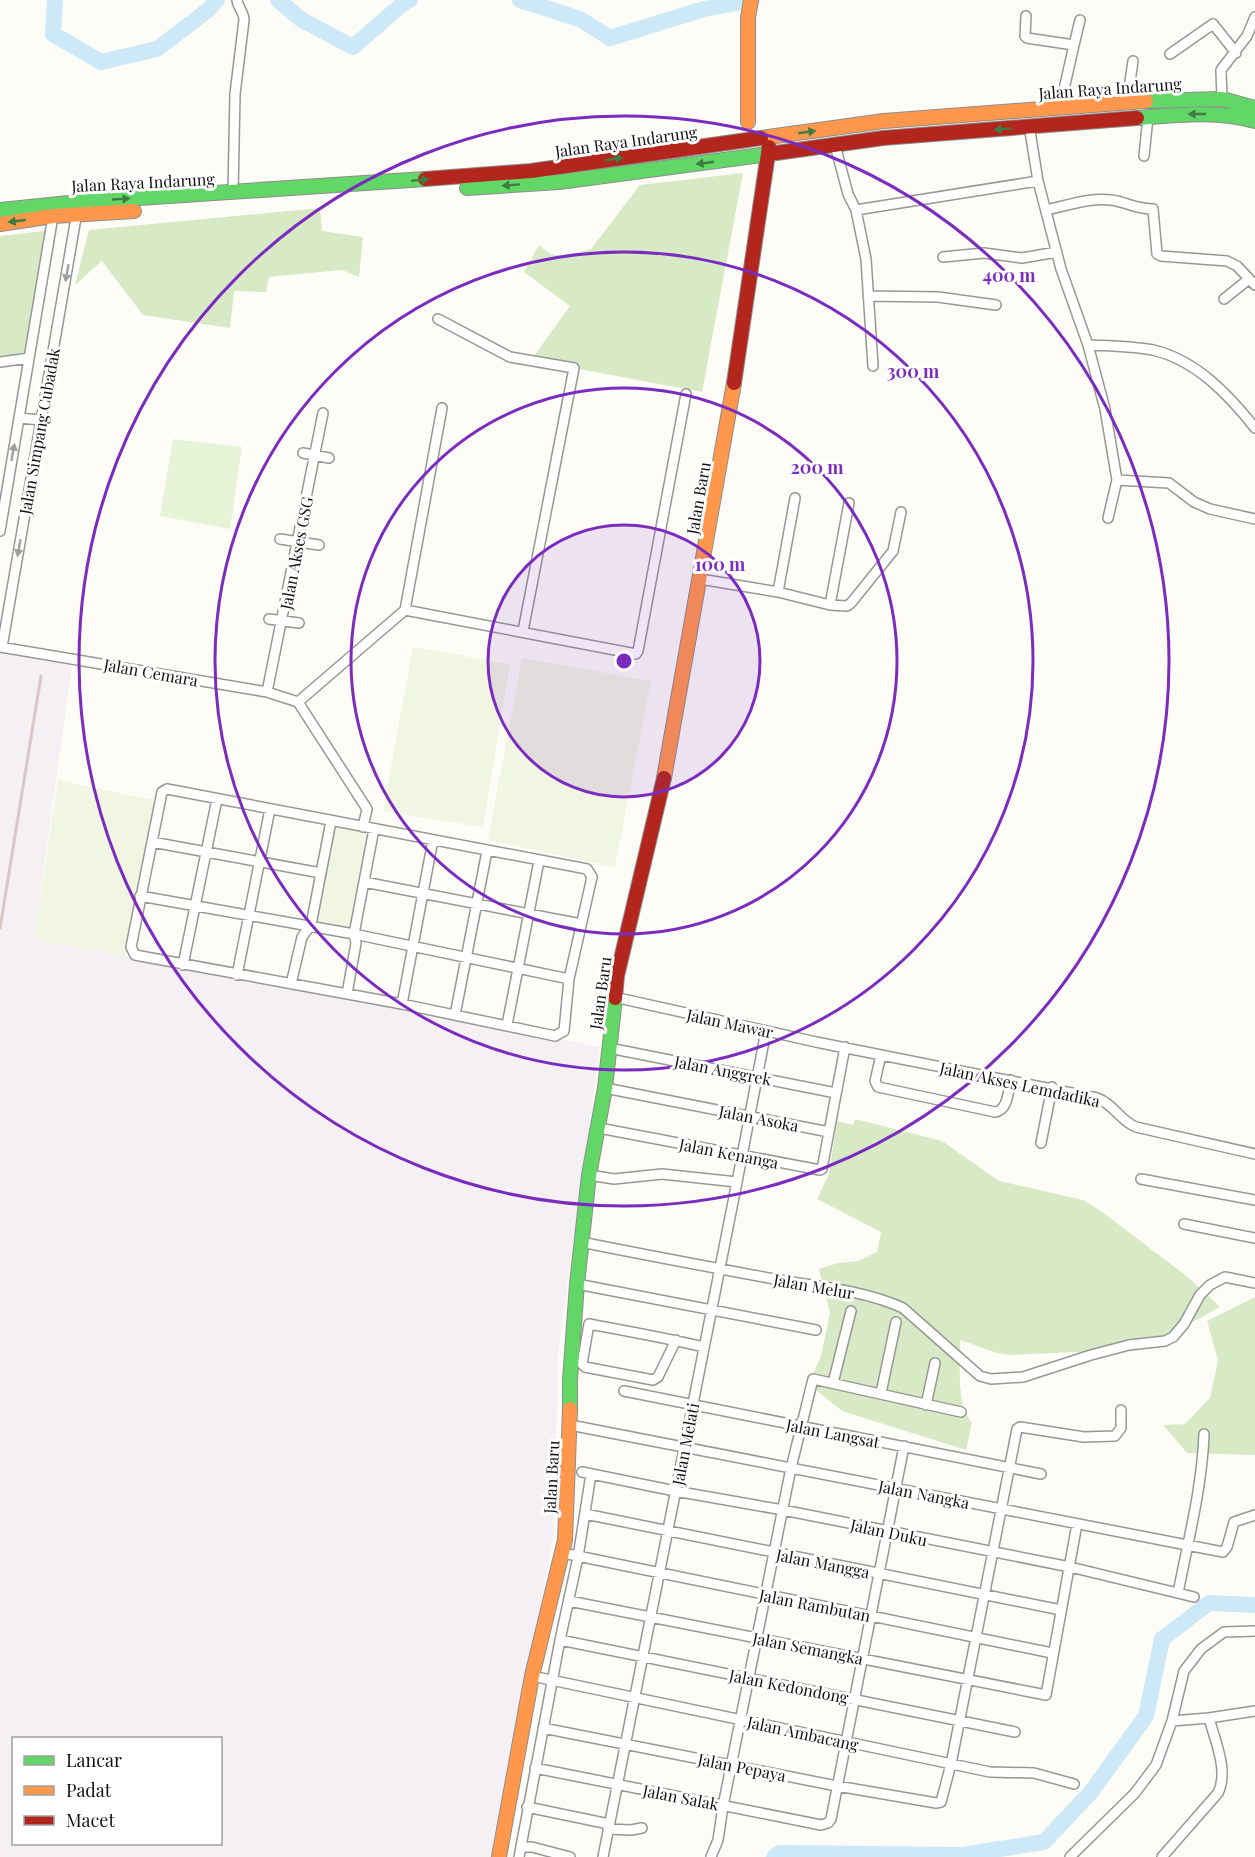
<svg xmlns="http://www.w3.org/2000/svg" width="1255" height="1857" font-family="'Playfair Display',serif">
<rect width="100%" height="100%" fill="#fdfcf7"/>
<path fill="#f5f0f3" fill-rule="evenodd" d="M0,649L73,658L34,939L600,1047L558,1353L554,1533L494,1857H0ZM14,1738H220V1844H14Z"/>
<path fill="#e7f3d7" d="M173,439L242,447L230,529L160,516Z"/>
<path fill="#d8eac5" d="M743,173L702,392L531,360L570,306L524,272L539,245L550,254L566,256L591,249L640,185Z
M320,208L322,231L363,237L359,277L342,270L269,277L266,292L234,291L230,328L143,315L102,261L75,285L89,230Z
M53,230L31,355L0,358V236Z
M855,1119L942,1141L999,1181L1083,1200L1101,1211L1189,1278L1220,1307L1143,1349L1011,1355L997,1353L960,1340C961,1366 955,1401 972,1423L966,1450L842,1411L809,1384L821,1356L830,1313L819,1269L838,1263L858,1261L877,1252L881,1232L817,1199L829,1174L837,1121L853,1125Z
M1255,1297V1455L1187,1453L1163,1425L1185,1424L1210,1398L1218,1360L1207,1321Z"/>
<path fill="#f0f6e1" d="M413,647L510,664L483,827L383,811Z
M522,658L651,681L615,867L488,840Z
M58,780L157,801L126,956L34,939Z
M335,826L368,833L349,930L314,923L332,827Z"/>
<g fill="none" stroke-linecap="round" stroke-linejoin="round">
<path stroke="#cde8f7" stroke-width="16" d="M55,0L53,34L101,62L157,49L208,10L217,0
M278,0L302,20L353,47L406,1L410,0
M520,0L580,19L610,38L704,9L752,0
M774,1857L780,1853L962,1855L1044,1842L1091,1792L1146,1716L1162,1639L1209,1603L1255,1605"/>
<defs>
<path id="street" d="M1026,16L1025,36L1027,38L1074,45L1060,107
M1074,45L1080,20
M1170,54L1213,24L1236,53
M1222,99L1221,70L1247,36L1255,17
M1127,102L1133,61
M1029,125L1038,181L1061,269L1088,345L1105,409L1117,480L1108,518
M835,145L848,194L856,210L866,259L873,366
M1144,156L1148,117
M233,193L235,94L244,20C244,12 238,8 237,0
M856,210L1038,181
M1046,210C1066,206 1091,197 1111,200C1127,202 1134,209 1153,209L1157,254L1161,256L1227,261L1237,266L1255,285
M943,257L984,253L1022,258L1057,252
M868,296L938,297L996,305
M1224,299L1249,279
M438,319L510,357L574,368L523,631
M1088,345C1109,346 1131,346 1153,350C1196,360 1229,395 1255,428
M0,362L29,358
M19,418L41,420
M303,453L329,458
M1117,480L1169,483L1194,502L1210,509L1255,519
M0,531L53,216
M280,539L319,545
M700,579L778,592L830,605L849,503
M778,592L795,498
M830,605L847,606L851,603L893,551L901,512
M405,610L636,654L638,651L686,394
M269,619L299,623
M0,647L267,692L298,702
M2,647L77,212
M267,692L323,413
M298,702L405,610L442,408
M298,702L367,809L363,827
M167,789L587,869L592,877L569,979L564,1031L555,1036L402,1004L135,955L131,947L162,792Z
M374,829L354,934L569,979
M152,842L321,873
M364,882L581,924
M140,896L354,934L356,943L347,994
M183,965L217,799
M237,975L270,809
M291,984L302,937L311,925L331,821
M614,997L816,1042L1097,1098C1114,1104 1120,1121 1136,1127L1255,1154
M402,1004L433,840
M455,1015L487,851
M507,1025L539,861
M609,1048L836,1093
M881,1055L875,1081L878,1087L995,1112C1008,1110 1008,1092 1011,1080
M605,1088L829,1132
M599,1128L820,1170L822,1169L845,1047
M1041,1143L1052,1087
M589,1175L614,1179L662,1174L737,1182
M1141,1179L1255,1200
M1184,1224L1255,1238
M581,1242C645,1255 710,1267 774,1279C818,1287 863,1290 903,1308L980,1376L991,1379L1023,1377L1091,1355L1129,1345L1165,1341L1173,1337L1184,1324L1200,1295L1210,1285L1225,1277L1255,1283
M577,1284L816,1330
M676,1340L658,1377L653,1380L585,1367L582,1364L589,1324C627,1331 666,1338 704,1347
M833,1383L851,1311
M624,1391L1041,1474
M881,1393L896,1322
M926,1405L935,1363
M570,1425L1223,1552L1227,1547L1234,1522L1255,1515
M582,1472L675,1491L783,1510L1070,1567L1194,1597
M585,1514L1061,1610
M563,1553L1052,1653
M1178,1593C1188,1541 1202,1488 1204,1434
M569,1601L1046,1695L1077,1524
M560,1640L1015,1732
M532,1676L990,1772L1034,1773L1074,1784
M1172,1721L1209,1718L1255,1711
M543,1728L837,1786L936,1803L941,1802L951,1764L1017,1429L1020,1427L1084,1437L1115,1436L1121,1428V1410
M535,1768L821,1825L828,1823L831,1819L904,1446
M527,1807L609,1824
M608,1829L631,1830L642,1828
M522,1847H532L570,1857
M519,1857L560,1640L578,1557L591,1474
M603,1857L737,1182L766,1031
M711,1857L718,1840L723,1806L791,1468L813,1379L961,1412
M1070,1857L1135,1793L1156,1765L1172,1721L1184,1671L1201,1649L1224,1632L1255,1631
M1162,1857L1218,1793C1229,1771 1215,1741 1209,1718"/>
<path id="fast" d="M1146,101L1222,99L1255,108
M1137,118C1177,115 1216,110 1255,121
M467,188L559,182L776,153
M0,210L79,202L425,179
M570,1409V1380L577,1284L589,1175L605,1088L615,998"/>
<path id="slow" d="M748,122V18L751,0
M761,138L884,121L1146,101
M0,224L53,216L134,211
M664,778L734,383
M499,1857L532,1676L565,1540L570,1409"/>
<path id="jam" d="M776,153L883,138L1137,118
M425,179L531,171L761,138
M734,383L769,147
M615,998L617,976L664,778"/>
</defs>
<use href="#street" stroke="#979795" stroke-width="12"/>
<use href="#fast" stroke="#8e8d8b" stroke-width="16"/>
<use href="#slow" stroke="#8e8d8b" stroke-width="16"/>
<use href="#jam" stroke="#8e8d8b" stroke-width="16"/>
<use href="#street" stroke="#fffffe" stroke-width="9"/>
<use href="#fast" stroke="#63d668" stroke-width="14"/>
<use href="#slow" stroke="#ff974d" stroke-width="14"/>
<use href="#jam" stroke="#b3261e" stroke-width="14"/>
<path stroke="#d9c6c7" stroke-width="3" d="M0,928L41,676"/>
</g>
<defs><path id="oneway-solid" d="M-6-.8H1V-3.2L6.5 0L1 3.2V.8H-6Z" transform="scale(1.5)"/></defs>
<g fill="#3e7d41">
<use href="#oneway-solid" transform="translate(1197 114) rotate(180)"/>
<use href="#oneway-solid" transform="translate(1003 129) rotate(176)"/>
<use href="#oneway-solid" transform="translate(807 132) rotate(-8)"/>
<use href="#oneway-solid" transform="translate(614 159) rotate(-9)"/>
<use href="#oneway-solid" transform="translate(705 163) rotate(172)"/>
<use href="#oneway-solid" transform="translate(420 180) rotate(-4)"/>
<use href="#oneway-solid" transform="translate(511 185) rotate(176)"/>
<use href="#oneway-solid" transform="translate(121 199) rotate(-3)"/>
<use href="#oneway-solid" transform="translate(17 221) rotate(172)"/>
</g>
<g fill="#a0a09f">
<use href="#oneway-solid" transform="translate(67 273) rotate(100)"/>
<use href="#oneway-solid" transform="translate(13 452) rotate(-80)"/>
<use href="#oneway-solid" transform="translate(19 548) rotate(100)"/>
</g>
<circle cx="624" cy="661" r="136" fill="#7b2cbf" fill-opacity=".12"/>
<g fill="none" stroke="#7b2cbf" stroke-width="3">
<circle cx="624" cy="661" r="136"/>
<circle cx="624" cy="661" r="273"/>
<circle cx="624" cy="661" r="409"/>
<circle cx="624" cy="661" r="545"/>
</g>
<g text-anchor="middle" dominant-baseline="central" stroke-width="6" stroke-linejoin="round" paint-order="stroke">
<g font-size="16" fill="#111" stroke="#fff">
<text transform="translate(1110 88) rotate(-4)">Jalan Raya Indarung</text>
<text transform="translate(626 141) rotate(-8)">Jalan Raya Indarung</text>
<text transform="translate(143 182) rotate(-3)">Jalan Raya Indarung</text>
<text transform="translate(39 431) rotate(-80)">Jalan Simpang Cubadak</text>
<text transform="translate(698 498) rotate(-80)">Jalan Baru</text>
<text transform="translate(296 553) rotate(-79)">Jalan Akses GSG</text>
<text transform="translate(151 672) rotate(10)">Jalan Cemara</text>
<text transform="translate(600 993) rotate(-82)">Jalan Baru</text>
<text transform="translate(730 1023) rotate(12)">Jalan Mawar</text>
<text transform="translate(723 1070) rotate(11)">Jalan Anggrek</text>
<text transform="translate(1020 1084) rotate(12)">Jalan Akses Lemdadika</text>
<text transform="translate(759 1118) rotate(11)">Jalan Asoka</text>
<text transform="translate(729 1153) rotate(11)">Jalan Kenanga</text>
<text transform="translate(814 1286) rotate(10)">Jalan Melur</text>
<text transform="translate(833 1433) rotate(11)">Jalan Langsat</text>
<text transform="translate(685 1444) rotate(-79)">Jalan Melati</text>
<text transform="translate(551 1477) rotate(-87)">Jalan Baru</text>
<text transform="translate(924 1494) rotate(11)">Jalan Nangka</text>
<text transform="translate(889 1532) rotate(12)">Jalan Duku</text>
<text transform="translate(823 1563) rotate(11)">Jalan Mangga</text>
<text transform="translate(815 1605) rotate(11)">Jalan Rambutan</text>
<text transform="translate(808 1648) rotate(11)">Jalan Semangka</text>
<text transform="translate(789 1686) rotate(11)">Jalan Kedondong</text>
<text transform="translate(803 1733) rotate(12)">Jalan Ambacang</text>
<text transform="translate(742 1767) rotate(11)">Jalan Pepaya</text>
<text transform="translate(681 1797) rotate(11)">Jalan Salak</text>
</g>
</g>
<circle cx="624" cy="661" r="9" fill="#7b2cbf" stroke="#fff" stroke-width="3"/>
<g font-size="18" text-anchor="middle" font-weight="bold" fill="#7b2cbf" stroke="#fff" stroke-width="6" stroke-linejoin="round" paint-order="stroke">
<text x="1009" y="282">400 m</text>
<text x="913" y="378">300 m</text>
<text x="817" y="474">200 m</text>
<text x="720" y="571">100 m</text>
</g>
<rect x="12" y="1737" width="210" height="108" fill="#ffffff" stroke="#a0a0a0" stroke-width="1.5"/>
<rect x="24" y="1756" width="30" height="9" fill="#63d668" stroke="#a0a0a0" stroke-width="1.5"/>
<text x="66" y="1767" font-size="18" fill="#111111">Lancar</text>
<rect x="24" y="1786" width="30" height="9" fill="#ff974d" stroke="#a0a0a0" stroke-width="1.5"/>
<text x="66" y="1797" font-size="18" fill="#111111">Padat</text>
<rect x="24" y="1816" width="30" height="9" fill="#b3261e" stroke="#a0a0a0" stroke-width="1.5"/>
<text x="66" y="1827" font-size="18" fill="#111111">Macet</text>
</svg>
